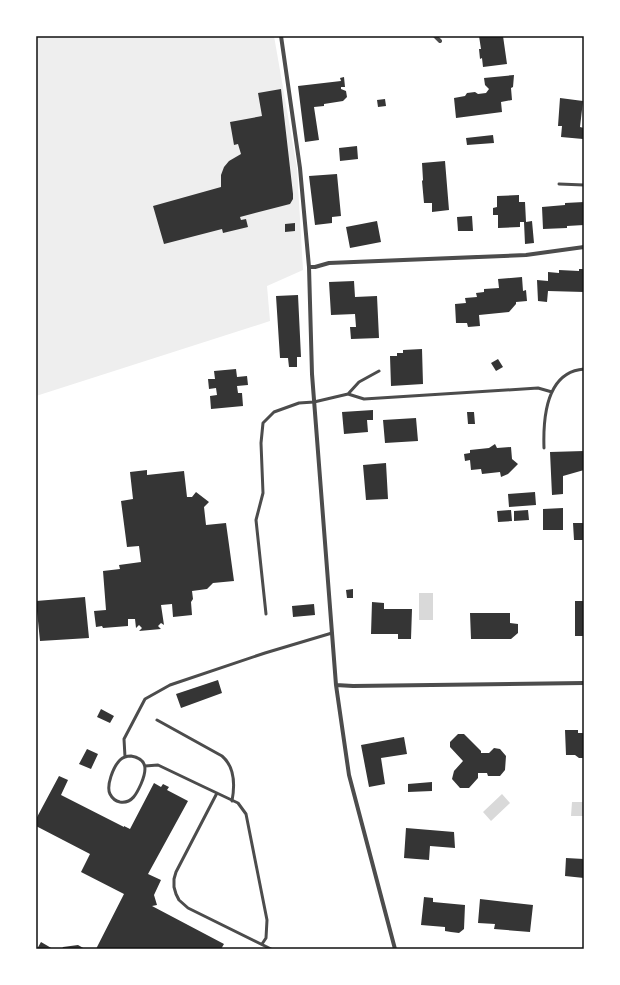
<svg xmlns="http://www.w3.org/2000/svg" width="620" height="985" font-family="Helvetica,sans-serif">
<rect width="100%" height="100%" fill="#fff"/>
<path fill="#eee" d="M36,36H274L297,168L303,270L267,286L270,321L36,396Z"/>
<path fill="#d9d9d9" d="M419,593H433V620H419Z
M502,794L510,803L491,821L483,812Z
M572,802H584V816H571Z"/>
<path fill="#353535" d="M479,36H503L507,64L483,67L482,58L480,59L479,49H481Z
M514,75L513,87L511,88L512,100L501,102L502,112L456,118L454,98L465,96L467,93L475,92L478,94L486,93L489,89L485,85L484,78Z
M344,77L345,87H341V89L346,91L347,97L343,101L324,104V106L314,107L319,140L305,142L298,86L341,81L340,78Z
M281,89L293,194V199L290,204L240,217L241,220L246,219L248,227L223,233L222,229L164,244L153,206L221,187V175L224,167L229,161L241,154L238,144L234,145L230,122L262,116L258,93Z
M560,98L583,101L580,127L584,128L583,139L561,137L562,126H558Z
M385,99L386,106L378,107L377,100Z
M493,135L494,143L467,145L466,138Z
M357,146L358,159L340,161L339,148Z
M445,161L449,210L432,212V203H424L422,181L423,180L422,163Z
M337,174L341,216L332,217V223L315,225L309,176Z
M519,195V202H525L526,222L532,221L534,243L525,244L524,222H520V227L498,228V215H493V208L497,207V196Z
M584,202V225L567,226V228L543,229L542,207L565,205V203Z
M472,216L473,231H458L457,217Z
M377,221L381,242L350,248L346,227Z
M295,223V231L285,232V224Z
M579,269H584V292L548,291L547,302L538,301L537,280L548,281V272L559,273V270L579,271Z
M522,277L523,291L526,290L527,301L516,302V304L509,312L479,315L480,326L468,327L467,323H456L455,304L466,303L465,298L477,297L476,293L484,292V289L499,288L498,279Z
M354,281L355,297L377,296L379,338L351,339L350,327H356L355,314L331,315L329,282Z
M298,295L301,357H297V367H289L288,358H280L276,296Z
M422,349L423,384L391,386L390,356H397V353H403V350Z
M498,359L503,367L496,371L491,363Z
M236,369L237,377L247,376L248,385L237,386L238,393H242L243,406L211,409L210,396L217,395L216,388L209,389L208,379H215L214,371Z
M373,410V420H367L368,432L344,434L342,412Z
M467,412H474L475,424H468Z
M416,418L418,441L385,443L383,420Z
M495,444L497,448L511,447L512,459L518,464L508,474L501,477L500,472L482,474L481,469L471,470L470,460L465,461L464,454L470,453V450L489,448Z
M584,451V470L563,476V494L552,495L550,452Z
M386,463L388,499L366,500L363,465Z
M147,470V475L184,471L187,497H192L196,492L209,502L204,507L206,525L226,523L234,581L213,583L207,589L192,591L193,599L191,602L192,615L173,617L172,604L161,605L164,625L161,623L158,626L161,629L139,631L142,628L139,625L136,628L135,619H128V626L103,628L102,626L96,627L94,611L106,610L103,571L120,569L119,565L141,562L139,546L127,547L121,501L133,499L130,472Z
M535,492L536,505L509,507L508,494Z
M563,508V530H543V509Z
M511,510L512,521L498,522L497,511Z
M528,510L529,520L514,521V511Z
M573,523H583V540H574Z
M353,589V598H347L346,590Z
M85,597L89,638L40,641L36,601Z
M575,601H584V636H575Z
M372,602L384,603V609H412L411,639H398V634H371Z
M314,604L315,615L293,617L292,606Z
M470,613H510V623L518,624V633L511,639H471Z
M218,680L222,693L181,708L176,694Z
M101,709L114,716L110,723L97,717Z
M565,730H578V733H584V758H579L575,755H566Z
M458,734H464L481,751V753H489L494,748L500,749L506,756L505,770L500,776H488L487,773H478V778L469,788H460L452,779L454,771L463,761L450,747V742Z
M404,737L407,754L381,758L385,784L369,787L361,745Z
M87,749L98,754L91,769L79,764Z
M59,776L68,780L61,795L124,827V826L130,829L154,783L161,787L163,784L169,787L167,790L188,801L148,874L161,880L154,895L157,905L152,906L224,944L221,949H96L124,894L81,872L90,854L36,826V819Z
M432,782V791L408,792V784Z
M406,828L454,832L455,848L430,846L429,860L404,858Z
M566,858L584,859V878L565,876Z
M424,897L433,898V902L465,905L464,929L459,933L451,932L445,931V927L421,925Z
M480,899L533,905L530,932L494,929L495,924L478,923Z
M41,942L53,949H37Z
M78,945L85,949H62L63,947Z"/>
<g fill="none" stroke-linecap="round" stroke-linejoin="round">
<path stroke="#4c4c4c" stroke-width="3" d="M559,184L584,185
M379,371L359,382L348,394L364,399L538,388L552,392
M544,448C543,419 546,372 584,369
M266,614L256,520L263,493L261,443L263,423L274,412L299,403L314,402L348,394
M157,720L222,756C235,767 235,785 232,801
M131,756C148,759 147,770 141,784C137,793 132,804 120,802C115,801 112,798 110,794C106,786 113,767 120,760C123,757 127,756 131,756Z
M125,757L124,739L145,699L170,685L265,653L332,633
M145,766L158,765L202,786L238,803L246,814L267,920L266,938L262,944
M217,793L176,872L174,879V887L176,894L179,900L188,908L271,949"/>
<path stroke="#4c4c4c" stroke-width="4" d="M281,36L300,168L309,267L312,374L336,685L349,775L395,949
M435,36L440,41
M309,267H315L329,263L526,255L584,247
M336,685L353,686L584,683"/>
</g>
<rect width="620" height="985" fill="none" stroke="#ffffff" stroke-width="74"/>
<rect x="37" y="37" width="546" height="911" fill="none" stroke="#111" stroke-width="1.5"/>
</svg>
